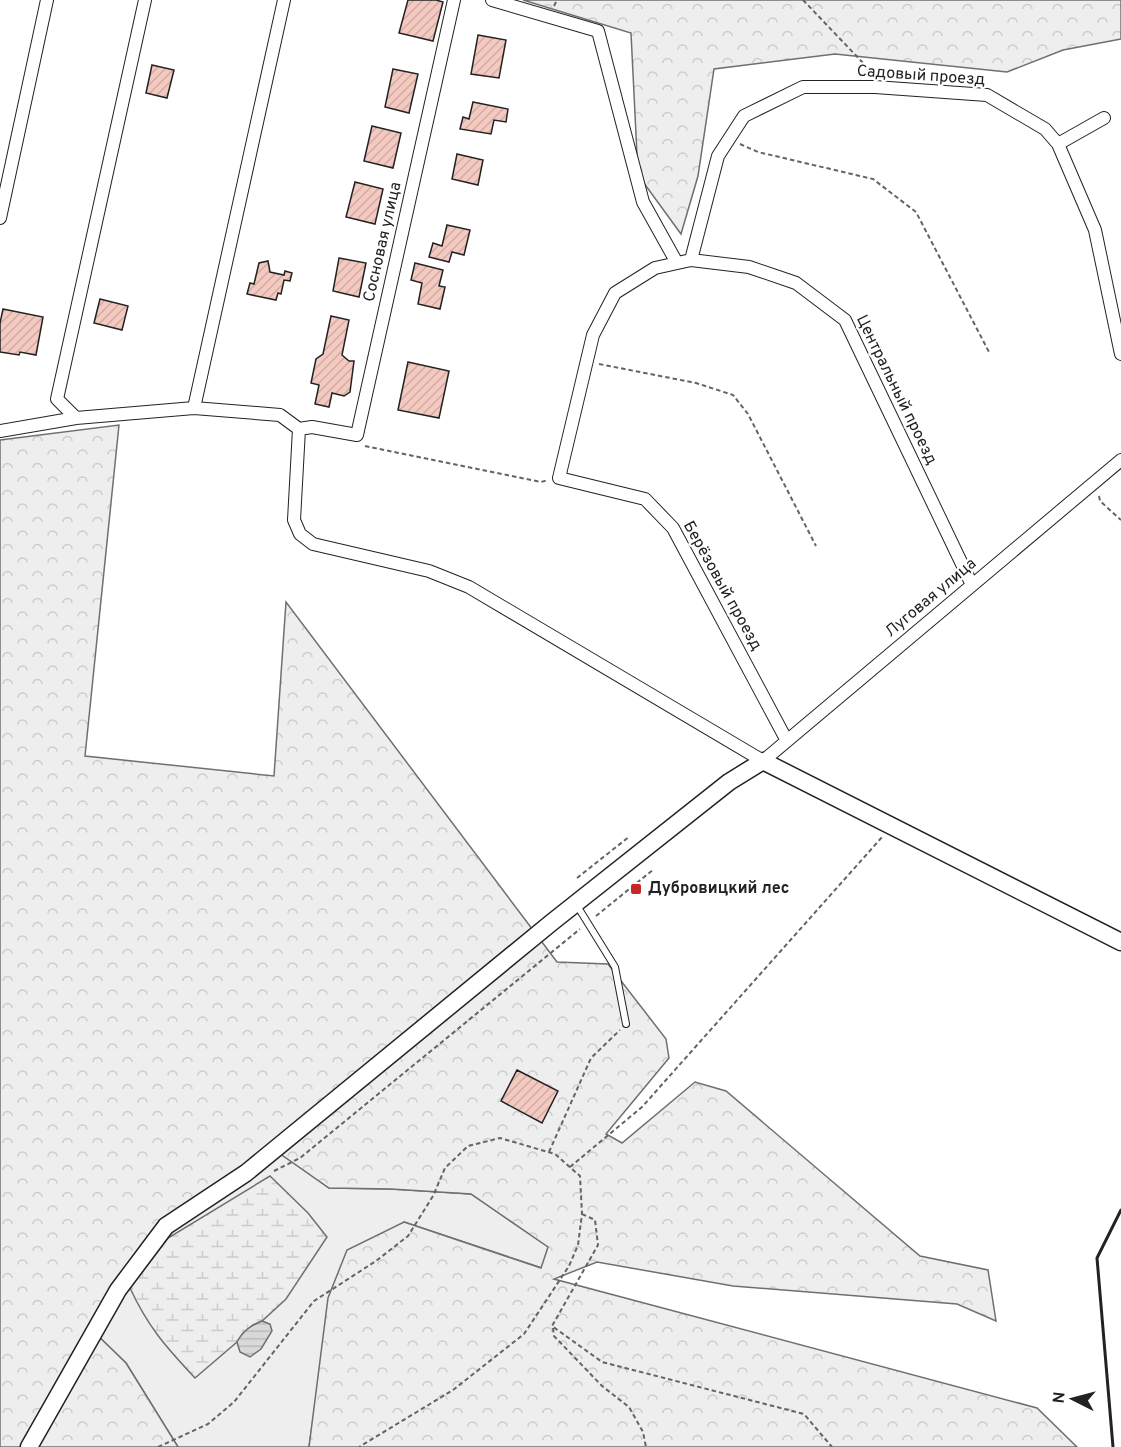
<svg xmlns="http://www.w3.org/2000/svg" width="1121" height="1447" font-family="Overpass,sans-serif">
<defs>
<pattern id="forest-crowns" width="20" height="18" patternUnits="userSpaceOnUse" patternTransform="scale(1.5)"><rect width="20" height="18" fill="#eee"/><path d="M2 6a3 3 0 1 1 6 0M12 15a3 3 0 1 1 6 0" fill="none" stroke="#ccc"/></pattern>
<pattern id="wetland-marsh" width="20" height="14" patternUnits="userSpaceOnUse" patternTransform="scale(1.5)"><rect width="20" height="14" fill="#eee"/><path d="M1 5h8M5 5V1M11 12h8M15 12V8" fill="none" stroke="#ccc"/></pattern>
<pattern id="water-rules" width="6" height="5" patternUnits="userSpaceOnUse" patternTransform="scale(1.5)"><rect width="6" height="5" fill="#d9d9d9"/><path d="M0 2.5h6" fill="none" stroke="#bababa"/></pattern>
<pattern id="building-hatch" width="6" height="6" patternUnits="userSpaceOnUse" patternTransform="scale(1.5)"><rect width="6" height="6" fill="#f3c9c0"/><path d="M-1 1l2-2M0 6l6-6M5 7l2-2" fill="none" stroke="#d0aca5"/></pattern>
</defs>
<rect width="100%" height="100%" fill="#fff"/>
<path fill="#eee" stroke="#6f6f6f" stroke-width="1.5" d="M273,1148L329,1188L391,1189L471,1194L549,1247L542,1268L404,1222L315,1406L309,1447H178L126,1363L94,1332L166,1226Z"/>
<path fill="url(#forest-crowns)" stroke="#6f6f6f" stroke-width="1.5" d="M523,0H1121V39L1063,50L1007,72L835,54L714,69L698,176L681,234L638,175L631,33Z
M119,425L85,756L274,776L286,602L557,962L608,964L666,1039L669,1058L606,1134L622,1143L695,1082L726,1091L920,1256L988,1270L996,1321L957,1304L733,1286L597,1262L554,1279L1037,1408L1077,1447H309L328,1298L347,1250L404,1222L541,1268L548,1247L471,1194L391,1189L329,1188L273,1149L166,1226L94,1332L126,1363L178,1447H0V440Z"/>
<path fill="url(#wetland-marsh)" stroke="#6f6f6f" stroke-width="1.5" d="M270,1176L308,1213L327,1237L286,1299L262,1321L253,1325L243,1333L237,1342L195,1378C166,1347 148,1327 130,1288L168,1238Z"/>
<path fill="url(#water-rules)" stroke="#6f6f6f" stroke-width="1.5" d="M262,1321L270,1324L272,1331L261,1349L250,1357L240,1352L237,1342C243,1331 250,1326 262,1321Z"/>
<path fill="url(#building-hatch)" stroke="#222" stroke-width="1.5" d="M408,0H436L443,2L433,41L399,33Z
M478,35L506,40L499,78L471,74Z
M152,65L174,70L167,98L146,93Z
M393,69L418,74L409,113L385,107Z
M473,102L508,109L506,122L494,120L491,134L460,129L463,117L469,119Z
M372,126L401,133L393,168L364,161Z
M457,154L483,160L478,185L452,179Z
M355,182L383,189L375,224L346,217Z
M447,225L470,230L464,255L452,252L449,262L429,257L433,243L442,246Z
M339,258L366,263L359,297L333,291Z
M268,261L270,272L284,275L285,271L292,273L290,281L284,280L281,294L278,293L276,300L247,294L250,283L254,284L259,263Z
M415,263L443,270L439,286L445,287L440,309L418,304L422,283L411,280Z
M100,299L128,306L122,330L94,323Z
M3,309L43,317L36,355L20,352L19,355L0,352V323Z
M331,316L349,320L342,355L349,361H354L350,392L344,396L332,393L329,407L315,404L319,385L311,383L316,359L323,354Z
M408,362L449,371L439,418L398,410Z
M517,1070L558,1091L542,1123L501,1101Z"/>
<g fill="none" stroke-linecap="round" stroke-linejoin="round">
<defs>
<path id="lane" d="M576,904L615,967L626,1024"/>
<path id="street" d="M492,0L598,31L643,202L677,263
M1058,144L1104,118
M0,218L47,0
M691,260L718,156L744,116L803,87H875L987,95L1045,129L1058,144L1095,230L1121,354
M194,408L284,0
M76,418L57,399L145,0
M299,429L312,427L357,435L454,0
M0,431L76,418L194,408L280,415L299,429L294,520L300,534L313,544L429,571L469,587L763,761L1121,460
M787,741L673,528L645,499L559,478L593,335L615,293L655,268L691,260L749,267L796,283L845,320L972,585"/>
<path id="secondary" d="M29,1447L118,1290L166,1226L246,1173L551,923L729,782L763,761L1121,942"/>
</defs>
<use href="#lane" stroke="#222" stroke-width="8"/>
<use href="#street" stroke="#222" stroke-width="14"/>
<use href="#secondary" stroke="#222" stroke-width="19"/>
<path stroke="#646464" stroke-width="2" stroke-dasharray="4.5 3" stroke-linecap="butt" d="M803,0L865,65L869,74
M554,6L557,0
M740,144L758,152L873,179L916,212L989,352
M599,364L696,383L733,395L748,414L816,546
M365,446L541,482L548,480
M1099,496L1100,501L1121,520
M577,878L630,836
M596,916L654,869
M549,1152L591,1058L620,1030
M570,1167L642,1107L883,836
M274,1171L300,1158L580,929
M582,1214L595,1220L598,1245L552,1326L602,1362L804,1414L832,1447
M553,1328L554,1336L602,1386L629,1407L643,1432L646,1447
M158,1447L208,1424L234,1402L314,1301L376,1261L408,1236L433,1196L445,1168L468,1146L500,1138L555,1154L580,1176L582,1214L578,1245L569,1266L524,1334L453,1390L359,1447"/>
<use href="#lane" stroke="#fff" stroke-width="6"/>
<use href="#street" stroke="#fff" stroke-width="12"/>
<use href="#secondary" stroke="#fff" stroke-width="16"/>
<path stroke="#222" stroke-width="3" d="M1113,1447L1097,1258L1121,1210"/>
</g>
<rect fill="#c62828" stroke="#fff" stroke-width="2" x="630" y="883" width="12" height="12" rx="3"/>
<g text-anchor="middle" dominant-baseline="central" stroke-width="4.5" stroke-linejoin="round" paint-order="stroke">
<g font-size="16" fill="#222" stroke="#fff">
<text transform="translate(921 76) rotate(4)">Садовый проезд</text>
<text transform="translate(383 242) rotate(-77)">Сосновая улица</text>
<text transform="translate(896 390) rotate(64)">Центральный проезд</text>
<text transform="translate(722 586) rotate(61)">Берёзовый проезд</text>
<text transform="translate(931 598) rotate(-40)">Луговая улица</text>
</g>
<g font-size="16" font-weight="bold" fill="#222" stroke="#fff" text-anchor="start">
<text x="648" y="889">Дубровицкий лес</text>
</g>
</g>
<g transform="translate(1073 1399) rotate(276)" stroke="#ffffff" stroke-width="4.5" paint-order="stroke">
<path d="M0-4.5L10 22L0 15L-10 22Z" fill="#222222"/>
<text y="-9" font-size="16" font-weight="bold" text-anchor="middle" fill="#222222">N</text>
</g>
</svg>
